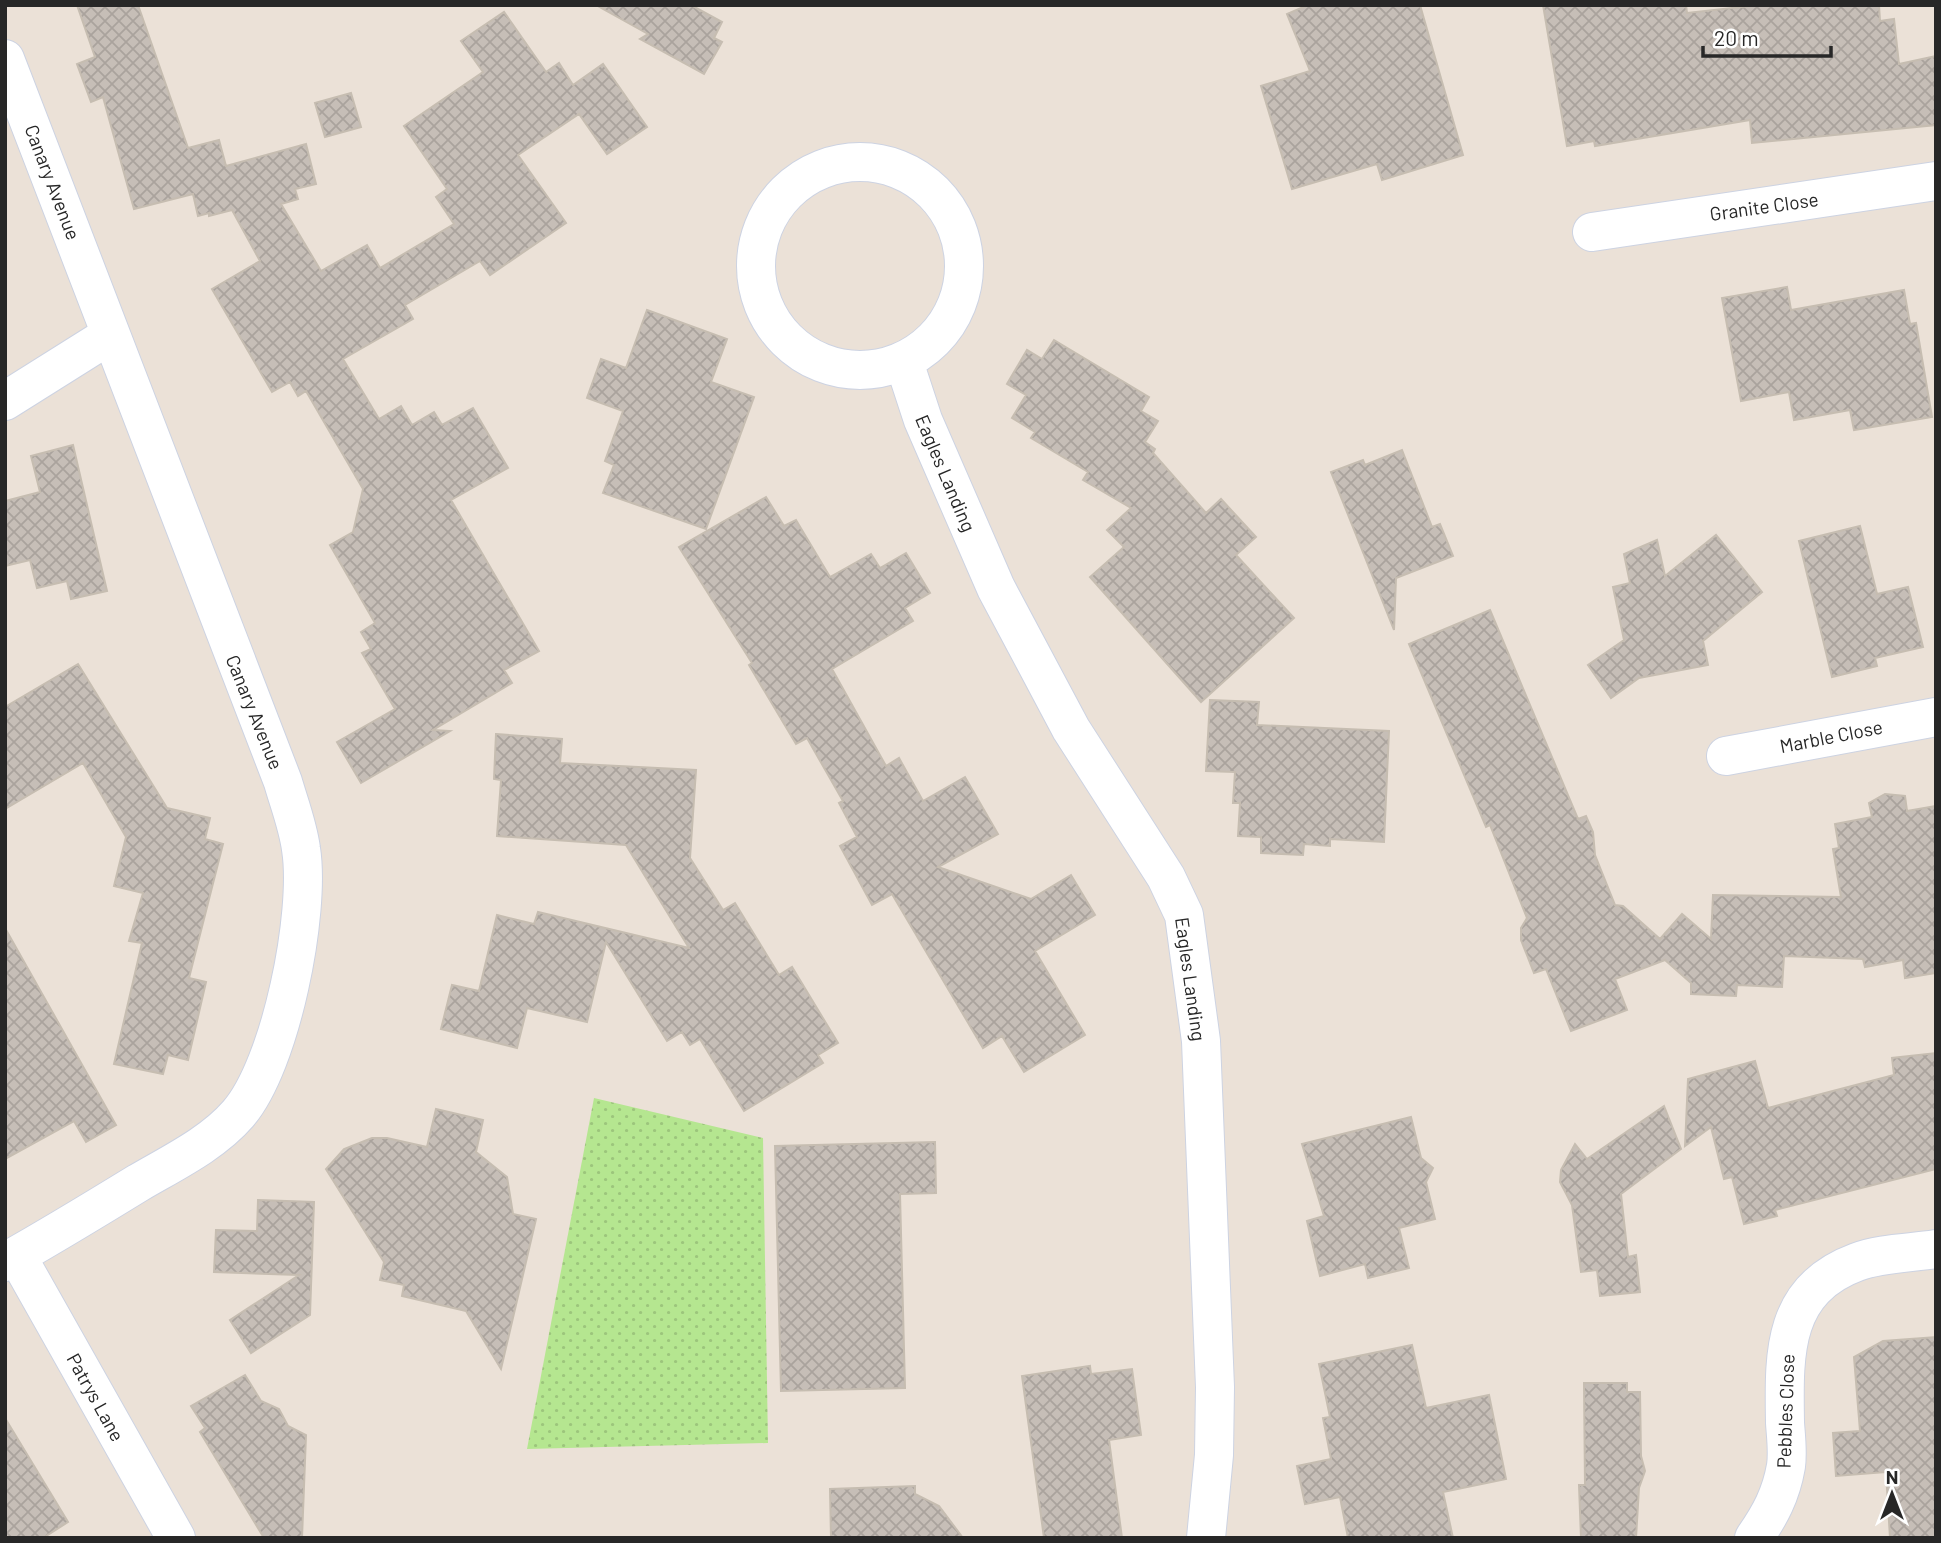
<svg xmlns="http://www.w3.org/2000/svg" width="1941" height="1543" font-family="Barlow,sans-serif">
<defs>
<pattern id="grass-dots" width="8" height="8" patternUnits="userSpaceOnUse" patternTransform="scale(1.75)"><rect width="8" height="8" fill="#b5e690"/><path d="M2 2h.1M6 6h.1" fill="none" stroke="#9cc57c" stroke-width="1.8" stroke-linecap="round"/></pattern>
<pattern id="building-cross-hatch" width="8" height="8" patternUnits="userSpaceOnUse" patternTransform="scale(1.75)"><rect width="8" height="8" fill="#c6beb7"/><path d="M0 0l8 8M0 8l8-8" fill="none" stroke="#aaa39d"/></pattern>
</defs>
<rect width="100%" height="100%" fill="#ebe1d7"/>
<path fill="url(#grass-dots)" d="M594,1098L763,1138L768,1443L527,1449Z"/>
<path fill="url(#building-cross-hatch)" stroke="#c6bdb1" stroke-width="2" d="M77,5H138L188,148L219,140L226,166L306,144L316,184L295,189L298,199L281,204L321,271L367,245L380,268L454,224L436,197L447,189L404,126L483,72L461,41L504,12L546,72L559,63L573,85L603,64L647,127L607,154L579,114L518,155L566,223L490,275L480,261L405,305L413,319L343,359L379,419L401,406L412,425L434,412L442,425L473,408L508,468L451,500L539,651L504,670L512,683L433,730L450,731L361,783L337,742L395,709L362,653L371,649L361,632L375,623L330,545L353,532L363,489L306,391L298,396L290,382L272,392L212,289L260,261L232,210L209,216V213L198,216L193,194L134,209L103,97L91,102L77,64L95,57Z
M596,5H691L722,22L714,38L722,42L704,74L640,39L648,34Z
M1308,5H1420L1463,155L1382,180L1377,164L1292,189L1261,86L1310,71L1287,14Z
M1543,5H1686L1687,13L1759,5H1879L1880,21L1894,19L1899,64L1936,56V125L1752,143L1750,120L1595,146L1594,141L1567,146Z
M351,93L361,127L325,137L315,103Z
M1787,287L1791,310L1904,290L1910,324L1916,323L1932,417L1854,430L1850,410L1794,420L1789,392L1741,401L1722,298Z
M647,310L727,339L711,382L754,397L706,529L603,493L614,465L605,461L623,411L587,398L601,359L626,368Z
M1054,340L1149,397L1141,411L1158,421L1145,442L1155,449L1153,453L1206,513L1221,499L1256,537L1236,555L1294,618L1201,702L1090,577L1124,547L1107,530L1131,508L1083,480L1088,472L1031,438L1035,432L1012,418L1026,395L1007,384L1027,350L1042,359Z
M73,445L107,591L71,599L67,581L37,588L30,560L5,566V501L40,492L31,456Z
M1402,450L1432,527L1440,524L1453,556L1396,578L1394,630L1331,472L1363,460L1365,465Z
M766,497L784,526L796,520L830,577L871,554L880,568L906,553L930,593L905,608L913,621L832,669L886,766L899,758L923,801L965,777L998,834L938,867L1031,899L1071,875L1095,915L1035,951L1085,1035L1024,1072L1002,1036L983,1048L892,894L872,905L840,846L857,837L839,803L843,801L807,738L796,744L749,665L752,663L679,547Z
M1860,526L1877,594L1908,587L1923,647L1875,658L1877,666L1832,677L1799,541Z
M1716,535L1762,592L1703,641L1708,665L1639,678L1611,698L1588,665L1624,640L1613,587L1630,583L1624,554L1657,540L1665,576Z
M1490,610L1578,819L1586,816L1593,832L1595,855L1615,905L1623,906L1660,939L1682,914L1711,939L1713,895L1841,897L1833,849L1839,848L1835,824L1872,817L1869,803L1885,794L1905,796L1907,811L1936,806V973L1905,978L1903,960L1865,967L1863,959L1784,956L1782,987L1737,985L1736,996L1691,994V983L1665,960L1615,979L1627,1010L1571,1031L1546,969L1534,973L1521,940V928L1527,918L1490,825L1486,827L1409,644Z
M78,664L167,808L210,818L205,839L223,844L189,978L206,982L188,1060L168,1055L163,1074L114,1064L142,943L129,941L143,893L114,886L126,837L83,763L5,809V707Z
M1210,700L1259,702L1257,725L1389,731L1384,842L1330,839V846L1304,844L1303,855L1261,853V837L1238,836L1240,803H1233L1235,772L1206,771Z
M496,734L562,739L560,763L696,770L690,858L723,910L735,903L779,975L792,967L838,1043L818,1055L823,1063L744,1111L700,1039L690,1045L682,1032L667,1041L606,942L587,1022L527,1008L517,1048L441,1029L452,985L479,991L497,915L534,924L538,912L689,948L626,845L497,836L501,780L494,779Z
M5,928L116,1125L86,1142L74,1121L5,1159Z
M1936,1053V1169L1775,1210L1777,1216L1744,1224L1732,1177L1724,1179L1711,1127L1685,1146L1688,1079L1755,1061L1768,1108L1894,1075L1892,1058Z
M1664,1106L1681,1149L1621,1194L1628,1257L1636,1255L1640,1292L1600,1296L1597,1270L1581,1272L1572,1205L1560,1182L1561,1170L1575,1144L1587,1159Z
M436,1109L483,1120L476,1152L507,1177L513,1214L536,1219L501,1369L466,1311L402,1296L404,1285L380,1280L384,1262L326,1169L344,1149L372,1138H387L427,1147Z
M1411,1117L1421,1158L1433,1168L1426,1182L1435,1219L1399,1228L1409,1268L1368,1278L1365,1264L1320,1276L1307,1221L1324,1216L1302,1144Z
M935,1142L936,1193L900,1194L905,1388L781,1391L775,1146Z
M258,1200L314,1202L310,1315L251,1353L230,1320L299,1275L214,1272L216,1230L257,1231Z
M1936,1337V1538H1890L1886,1472L1836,1476L1833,1433L1860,1431L1854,1357L1883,1341Z
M1412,1345L1426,1408L1489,1395L1506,1479L1443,1492L1453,1538H1348L1340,1497L1305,1504L1297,1466L1331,1459L1323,1418L1330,1417L1319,1364Z
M1090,1366L1091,1374L1132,1369L1141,1435L1109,1440L1122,1538H1044L1022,1376Z
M245,1375L261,1401L279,1409L288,1426L306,1435L302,1538H264L200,1432L205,1428L191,1406Z
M1584,1383H1627V1392H1640L1641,1456L1645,1471L1639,1488L1636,1538H1581L1579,1485H1585Z
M5,1418L68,1522L43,1538H5Z
M915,1486V1494L939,1506L963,1538H831L830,1489Z"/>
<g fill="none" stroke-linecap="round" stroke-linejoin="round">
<defs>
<path id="minor" d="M5,59L283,782C289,803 298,826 301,849C311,912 281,1065 238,1114C212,1144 172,1163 138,1183C94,1210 50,1237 5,1262
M756 266a104 104 0 1 1 208 0a104 104 0 1 1-208 0Z
M1592,232L1936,181
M904,362L923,420L996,588L1071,729L1166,877L1184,915L1201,1041L1215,1387L1214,1455L1206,1538
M5,401L110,335
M1726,756L1936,717
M17,1256L176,1538
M1754,1538C1770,1515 1781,1495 1786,1466C1788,1452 1786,1437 1785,1423C1784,1355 1781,1290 1857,1262C1880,1253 1911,1253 1936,1249"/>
</defs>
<use href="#minor" stroke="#cdd3e2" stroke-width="40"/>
<use href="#minor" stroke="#fff" stroke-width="38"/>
</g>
<g text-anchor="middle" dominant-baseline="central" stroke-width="5" stroke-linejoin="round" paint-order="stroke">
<g font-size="19" fill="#272727" stroke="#fff">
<text transform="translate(53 182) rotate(69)">Canary Avenue</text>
<text transform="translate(1764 206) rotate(-8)">Granite Close</text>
<text transform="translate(946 473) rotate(67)">Eagles Landing</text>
<text transform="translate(255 712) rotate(68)">Canary Avenue</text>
<text transform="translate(1831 736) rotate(-11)">Marble Close</text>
<text transform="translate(1191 979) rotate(82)">Eagles Landing</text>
<text transform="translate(96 1397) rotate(61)">Patrys Lane</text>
<text transform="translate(1785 1411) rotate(-88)">Pebbles Close</text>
</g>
</g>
<rect width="1941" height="1543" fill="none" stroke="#272727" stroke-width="14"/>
<g transform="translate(1892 1494)" stroke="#ffffff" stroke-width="5" paint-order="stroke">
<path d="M0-5L12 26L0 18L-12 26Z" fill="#272727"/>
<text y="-10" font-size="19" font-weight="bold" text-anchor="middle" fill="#272727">N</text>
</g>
<path d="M1703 46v10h128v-10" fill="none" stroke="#272727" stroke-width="3.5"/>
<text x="1714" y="46" font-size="21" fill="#272727" stroke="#ffffff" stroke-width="5" paint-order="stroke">20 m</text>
</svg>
